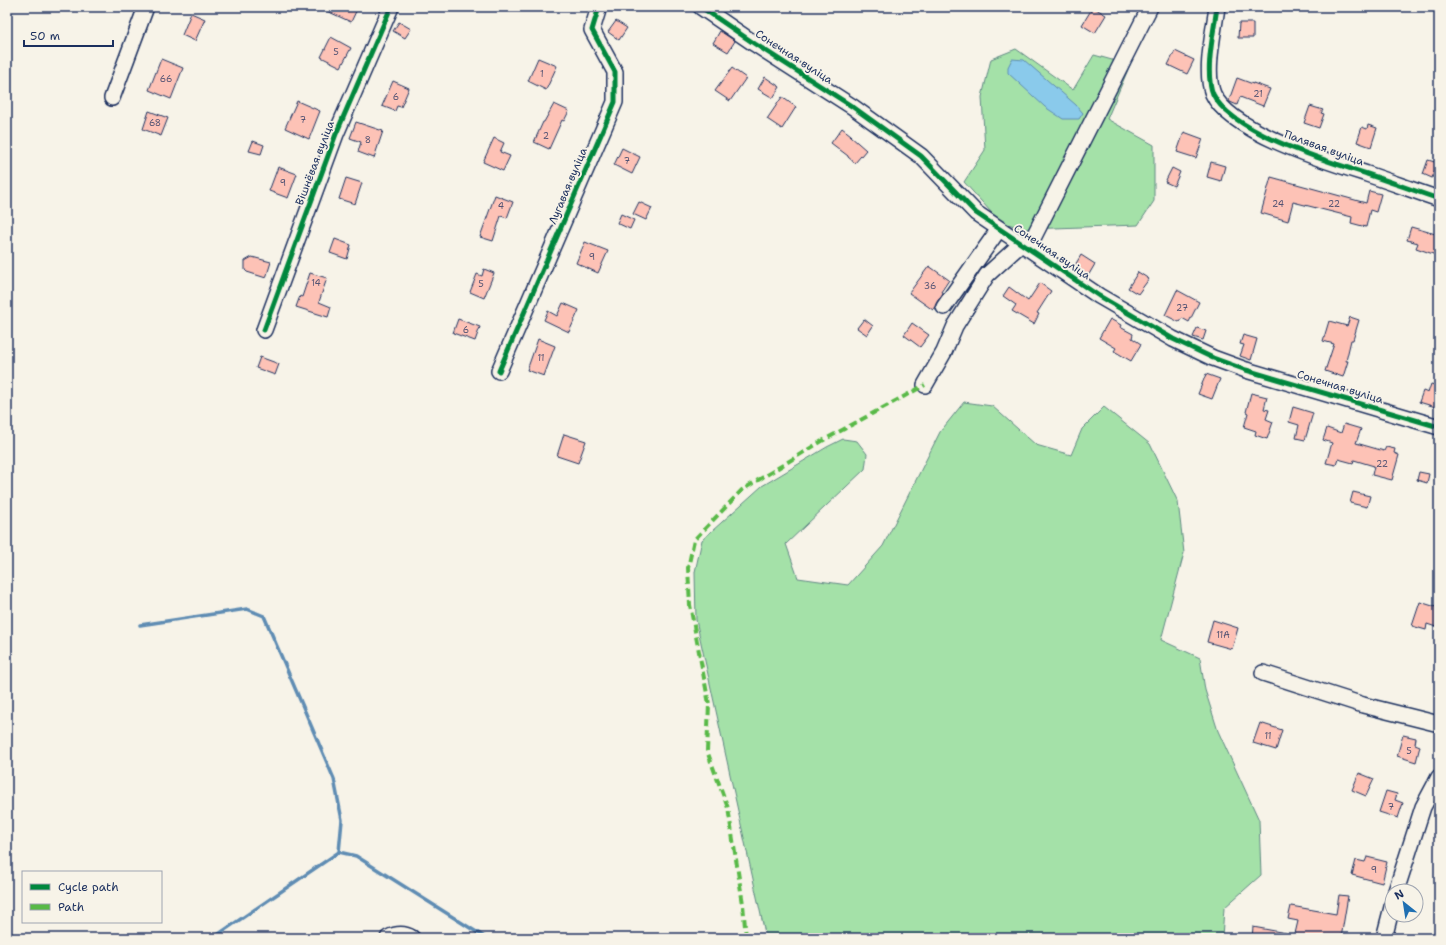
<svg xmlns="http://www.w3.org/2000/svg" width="1446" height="945" font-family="'Shantell Sans',sans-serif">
<rect width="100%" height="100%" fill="#f7f3e8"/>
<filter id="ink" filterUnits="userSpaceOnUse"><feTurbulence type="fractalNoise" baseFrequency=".025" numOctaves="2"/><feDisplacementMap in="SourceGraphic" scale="8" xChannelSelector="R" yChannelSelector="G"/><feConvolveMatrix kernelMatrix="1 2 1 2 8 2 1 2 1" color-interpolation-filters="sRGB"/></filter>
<g filter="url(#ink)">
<path fill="#a4e1a8" stroke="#608883" d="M1016,49L1073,90L1094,55L1130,65L1107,119L1154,145V201L1138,225L1026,229L1000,222L964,182L985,150L982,97L991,59Z
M964,402L992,406L1036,445L1071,455L1082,429L1104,407L1150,444L1178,502L1184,553L1161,640L1200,658L1205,690L1218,731L1259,820L1261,875L1224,908L1222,938H766L696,620L695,572L702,540L762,486L827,447L843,439L857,441L867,454L865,469L786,544L798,578L848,585L883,546L940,432Z"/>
<path fill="#8acaeb" stroke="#5e8cb3" d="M1012,59L1024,60L1076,105L1083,113L1079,119H1063L1045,107L1008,73V67Z"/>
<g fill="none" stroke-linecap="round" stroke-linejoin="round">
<path stroke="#5e8cb3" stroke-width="3.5" d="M140,625L247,609L264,616L334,779L342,820L339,852L213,938
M339,852L356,856L486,938"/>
</g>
<path fill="#fdc2b6" stroke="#1b2f5e" d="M318,7H358L351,22Z
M1093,7L1106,15L1095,33L1082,25Z
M191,13L205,19L195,41L182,35Z
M616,21L627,28L619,40L608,32Z
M399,22L411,29L405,38L393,31Z
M1239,23H1253V38H1238Z
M720,31L735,41L728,52L713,43Z
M331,37L351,48L341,67L321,57Z
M1175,51L1194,60L1187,74L1168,65Z
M538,58L557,66L546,90L528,81Z
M161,59L183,68L171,99L149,90Z
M732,68L746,78L730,101L715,91Z
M765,77L780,87L773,98L758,89Z
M1237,78L1253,84V83L1270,89L1263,106L1240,97L1237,105L1230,102L1229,100Z
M393,81L409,88L401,107L397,106L395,111L382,106Z
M782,97L796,107L782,129L767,119Z
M297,101L320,111L309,139L285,128Z
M554,104L569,111L564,121L562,120L549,149L534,142L543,122H544Z
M1310,106L1323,110L1321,113L1324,114L1319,128L1304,123Z
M149,111L168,118L161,136L143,129Z
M356,122L383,131L374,158L358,152L361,142L350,138Z
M1368,125L1377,128L1371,147L1357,142L1362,127L1367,129Z
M842,128L851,135L850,136L866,150L855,163L848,157V156L831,143Z
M1184,132L1203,139L1196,158L1177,152Z
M494,138L504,143L500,152L510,156L503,171L483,162Z
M253,141L264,145L261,154L249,151Z
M622,148L640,157L632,174L614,165Z
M1428,160L1438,163L1432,178L1423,174Z
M1211,162L1225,166L1221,181L1207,177Z
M278,167L297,174L288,198L269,191Z
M1172,168L1180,172L1174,186L1165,182Z
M1271,177L1366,203L1369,191L1381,194L1376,212L1370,210L1366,227L1351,223L1352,217L1293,202L1288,221L1261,213Z
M346,178L362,183L355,204L339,199Z
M495,195L513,202L507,218L501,216L493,241L480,237Z
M639,202L652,208L646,220L633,214Z
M621,214L634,220L630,229L617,223Z
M1411,227L1439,235V244L1436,255L1416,248L1418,243L1407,240Z
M335,239L351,245L347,259L330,253Z
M585,242L608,251L598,273L576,263Z
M1081,255L1095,264L1088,276L1074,267Z
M252,257L271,262L266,278L247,272L245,270V261Z
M929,266L949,280L941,292L943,293L937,302L933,310L909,293Z
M484,269L494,273L484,298L470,292L477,274L482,276Z
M1138,272L1149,279L1138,294L1128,288Z
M310,273L327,278L319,302L331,307L328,317L296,307L300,296L302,297Z
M1040,283L1051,291L1037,313L1039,314L1034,324L1012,311L1016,305L1003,296L1009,287L1028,301Z
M1177,290L1199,302L1189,322L1182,318L1179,322L1165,315Z
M563,303L579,310L569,332L544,320L548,311L557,316Z
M1350,317L1359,320L1353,340H1351L1346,361H1348L1343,377L1325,371L1334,344L1323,341L1329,321L1347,326Z
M458,319L480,327L475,341L453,333Z
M864,319L873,326L867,335L857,328Z
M1110,319L1121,325L1120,327L1133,334L1132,338L1141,344L1131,361L1114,351L1116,348L1099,338Z
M912,323L929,335L920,347L904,335Z
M1197,328L1206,331L1203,340L1193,337Z
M1243,335L1257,339L1251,360L1240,356L1244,345L1240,344Z
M538,339L555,346L544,376L527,370Z
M260,357L279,364L275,375L256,368Z
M1206,374L1220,379L1212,399L1198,394Z
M1431,384L1439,386V408L1419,402L1423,391L1428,393Z
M1251,393L1267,397L1264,409L1269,410L1266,419L1273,422L1267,439L1255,435L1256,431L1244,427L1248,413L1246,412Z
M1293,407L1313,413L1305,440L1296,438L1299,425L1289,422Z
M1344,424L1361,429L1356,443L1384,451L1386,447L1395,449L1394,453L1399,455L1392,480L1372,475L1374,466L1354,460L1353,463L1338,459L1336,465L1326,463L1332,443L1323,440L1327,428L1341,433Z
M564,434L586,441L578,463L557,456Z
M1419,472L1429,474L1427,483L1417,480Z
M1353,492L1370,496L1367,507L1350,503Z
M1420,602L1439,608V628L1427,624L1426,630L1412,626Z
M1213,620L1238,628L1232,649L1207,642Z
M1260,723L1282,730L1276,750L1253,743Z
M1403,735L1416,738L1415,744L1420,746L1416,762L1397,756Z
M1359,773L1374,779L1366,796L1352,790Z
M1386,791L1397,794L1395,800L1403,803L1398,818L1379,812Z
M1367,857L1387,862L1382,883L1352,875L1356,860L1365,862Z
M1339,895L1348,896L1341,938H1294L1298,921L1288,919L1291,906L1336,914Z
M1253,927L1286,933V938H1252Z"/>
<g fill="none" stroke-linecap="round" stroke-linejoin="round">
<defs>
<path id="minor" d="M701,7L755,44L853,107L921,156L976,213L1099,296L1173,339L1213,358L1246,370L1439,427
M1217,7C1214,31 1204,72 1213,94C1230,132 1329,162 1367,174C1391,182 1415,191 1439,199
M112,98L146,7
M1028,248L1150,7
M944,307L999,229
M264,330L336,134L391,7
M499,371L615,102V72L592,30L599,7
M925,385L944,352L955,326L987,275L1021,244
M1263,673L1363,705L1439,724
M1396,891L1423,807L1439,777
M388,938C396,934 404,933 412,938
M1384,938L1392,907"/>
</defs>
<use href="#minor" stroke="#1b2f5e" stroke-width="18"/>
<use href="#minor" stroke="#f7f3e8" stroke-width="15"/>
<path stroke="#58b947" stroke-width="4" stroke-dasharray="8 4" stroke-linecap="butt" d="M746,938L743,904L728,808L707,751L709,704L690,605L688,568L694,540L742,490L822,441L925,385"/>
<defs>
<path id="cycleway" d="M701,7L755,44L853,107L921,156L976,213L1099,296L1173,339L1213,358L1246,370L1439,427
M1217,7C1214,31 1204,72 1213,94C1230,132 1329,162 1367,174C1391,182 1415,191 1439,199
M264,330L336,134L391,7
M499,371L615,102V72L592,30L599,7"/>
</defs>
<use href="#cycleway" stroke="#f7f3e8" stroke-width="8"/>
<use href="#cycleway" stroke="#00873e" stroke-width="5"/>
</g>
</g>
<g text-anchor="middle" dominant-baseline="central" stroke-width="3.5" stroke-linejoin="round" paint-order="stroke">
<g font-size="9" fill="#545474">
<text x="336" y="52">5</text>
<text x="542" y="74">1</text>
<text x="166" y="79">66</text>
<text x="1258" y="94">21</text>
<text x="396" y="97">6</text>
<text x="303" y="120">7</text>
<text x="155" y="123">68</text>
<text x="546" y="136">2</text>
<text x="368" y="140">8</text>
<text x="627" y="161">7</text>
<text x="283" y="183">9</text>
<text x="1278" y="204">24</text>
<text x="1334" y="204">22</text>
<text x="501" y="206">4</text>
<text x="592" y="257">9</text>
<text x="316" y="283">14</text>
<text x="481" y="284">5</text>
<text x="930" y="286">36</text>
<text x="1182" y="308">27</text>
<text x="466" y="330">6</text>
<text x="541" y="358">11</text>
<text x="1382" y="464">22</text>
<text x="1223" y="635">11А</text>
<text x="1268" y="736">11</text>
<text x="1409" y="751">5</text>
<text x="1391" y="807">7</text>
<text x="1374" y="870">9</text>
</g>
<g font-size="11" fill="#1b2f5e" stroke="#f7f3e8">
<text transform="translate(794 57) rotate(33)">Сонечная вуліца</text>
<text transform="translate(1324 148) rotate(20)">Палявая вуліца</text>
<text transform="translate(315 163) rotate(-69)">Вішнёвая вуліца</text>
<text transform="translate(568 186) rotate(-67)">Лугавая вуліца</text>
<text transform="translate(1052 252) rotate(34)">Сонечная вуліца</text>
<text transform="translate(1340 387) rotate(17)">Сонечная вуліца</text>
</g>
</g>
<rect width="1446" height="945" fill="none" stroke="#f7f3e8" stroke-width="24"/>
<rect x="12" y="12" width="1422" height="921" fill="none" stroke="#1b2f5e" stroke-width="1.5" filter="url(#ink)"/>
<rect x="22" y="871" width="140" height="52" fill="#f7f3e8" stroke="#9fa5b1"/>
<rect x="30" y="884" width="20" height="6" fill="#00873e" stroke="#9fa5b1"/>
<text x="58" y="891" font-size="12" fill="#1b2f5e">Cycle path</text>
<rect x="30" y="904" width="20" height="6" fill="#58b947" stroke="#9fa5b1"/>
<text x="58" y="911" font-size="12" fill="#1b2f5e">Path</text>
<g transform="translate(1404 903) rotate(330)"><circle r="19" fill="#f7f3e8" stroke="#9fa5b1"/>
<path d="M0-3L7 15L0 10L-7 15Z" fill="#1f6fb2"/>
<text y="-6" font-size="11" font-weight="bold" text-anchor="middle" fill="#1b2f5e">N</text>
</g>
<path d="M24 40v6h89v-6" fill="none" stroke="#1b2f5e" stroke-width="2"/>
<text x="30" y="40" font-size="12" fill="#1b2f5e" stroke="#f7f3e8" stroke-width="3" paint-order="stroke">50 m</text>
</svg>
